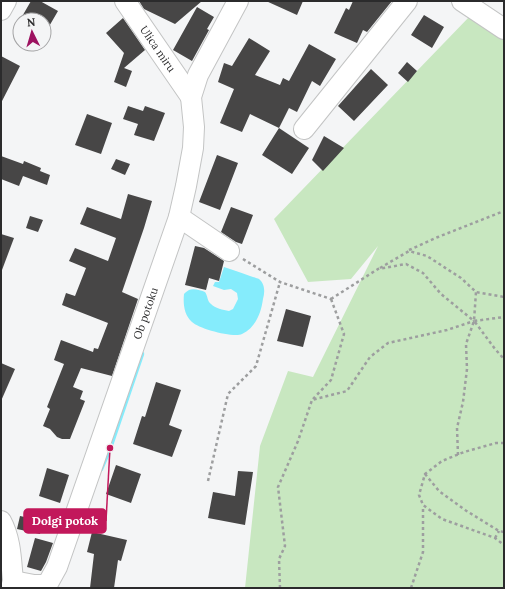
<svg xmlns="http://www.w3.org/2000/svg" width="505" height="589" font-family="Lora,serif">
<rect width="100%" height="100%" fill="#f4f5f6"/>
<path fill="#c8e7c0" d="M470,16L504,39V588H245L260,446L288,371L313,377L378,246L351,279L308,282L274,219Z"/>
<path fill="#85ecfc" d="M224,267C233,270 242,273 250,276C253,277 257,278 259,279C265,284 265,292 263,299C261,313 256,327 242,334C234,338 199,329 192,322C184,315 183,304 184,294C185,293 187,291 189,290C193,288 201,290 205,292C208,296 207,301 211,304C215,308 223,310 229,311L233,309L238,299L237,293L231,289L224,290L213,286L215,282H219Z"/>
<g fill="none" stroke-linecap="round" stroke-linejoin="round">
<path stroke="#85ecfc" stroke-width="4.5" d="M101,469L110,448L142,354"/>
</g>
<path fill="#474646" d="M31,1H40L58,11L44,35V18L43,20H20Z
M139,1H202L175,24L144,9Z
M266,1H303L297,15Z
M353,1H392L367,32L363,30L357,43L334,33L346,8L349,10Z
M197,7L214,17L207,29L209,30L192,61L173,50Z
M424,15L444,27L432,48L411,35Z
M123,18L145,50L124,68L132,71L126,87L114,82L124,53L106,33Z
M249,38L270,51L255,75L280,85L283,78L289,81L309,44L336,59L320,86L312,81L297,112L289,108L279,128L250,114L242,132L220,123L234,89L218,82L224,63L232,66Z
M1,56L20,66L1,103Z
M407,62L417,71L408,82L398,73Z
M371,69L388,85L354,121L338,106Z
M128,106L143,111L145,106L165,113L154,141L134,135L138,124L123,119Z
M87,114L112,123L101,154L75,145Z
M279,128L309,148L292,174L262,155Z
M324,136L344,148L323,171L312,160Z
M217,155L238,163L220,210L199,202Z
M1,156L23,164L24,161L41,168L40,171L50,175L47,185L23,176L19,186L1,179Z
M116,159L130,164L125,175L111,169Z
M128,194L152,201L144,228L122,292L138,299L112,376L81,368L73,387L83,391L80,399L85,401L70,439H62L57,437L50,429L43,426L50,409L47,407L64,364L54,360L61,340L93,352L94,348L98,349L108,323L62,305L66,293L75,296L86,268L69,261L75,248L108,261L116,238L80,224L87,207L121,219Z
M231,207L253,215L242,244L236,242L221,232Z
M30,216L43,220L38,232L26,228Z
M1,234L14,238L2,270L1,269Z
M195,246L204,248L224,261L219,281L209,278L206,290L185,285Z
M286,309L311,316L303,347L277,341Z
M1,363L15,369L1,401Z
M156,382L181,390L169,425L182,430L172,457L133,444L142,416L145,417Z
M116,465L141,474L131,503L106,494Z
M47,468L69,475L60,503L39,496Z
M238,471L253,472L245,525L208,518L213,492L235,496Z
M20,516L43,521L40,534L17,529Z
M92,532L127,540L121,561L118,560L114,588H90L94,554L87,552Z
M35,538L53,543L46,562L41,571L27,567Z"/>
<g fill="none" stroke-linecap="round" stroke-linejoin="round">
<defs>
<g id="minor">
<path id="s1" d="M125,1L191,97"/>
<path d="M462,1L504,29"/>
<path d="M1,10L6,1"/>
<path d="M304,129L407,1"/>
<path d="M179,217L229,251"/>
<path d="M1,521C11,539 11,561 13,581"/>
<path id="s2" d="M11,588L13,581L34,585H47L57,567L179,217L186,186L193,148L194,127L191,97L198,75L238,1"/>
</g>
</defs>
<use href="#minor" stroke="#c3c4c4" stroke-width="22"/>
<path stroke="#9d9e9f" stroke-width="2.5" stroke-dasharray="3 3" stroke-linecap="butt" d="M409,250L438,237L504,211
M243,259L280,282L331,299
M380,268L409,251L427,256L461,278L476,292L504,297
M331,299L378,269L406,264L423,273L441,294L474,321L504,317
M475,322L495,349L504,359
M313,399L331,380L344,334L331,299
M504,443H496L464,452L442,461L425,474L419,495L423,505L442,519L495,538L504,545
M458,455L457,428L463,402L467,369L466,344L474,321L476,292
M425,474L439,491L465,510L499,531L504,532
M208,481L228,394L256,366L280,282
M495,538L499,531
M280,588L279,559L285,546L278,487L298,441L312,400L347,391L370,357L388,343L447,330L474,321
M411,588L423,552V506"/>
<use href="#minor" stroke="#fff" stroke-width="20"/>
</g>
<g text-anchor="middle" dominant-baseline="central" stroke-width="4" stroke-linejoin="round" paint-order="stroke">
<g font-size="11" fill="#2b2b2c" stroke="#f4f5f6">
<text stroke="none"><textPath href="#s1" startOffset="58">Ulica miru</textPath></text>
<text stroke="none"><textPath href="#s2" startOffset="331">Ob potoku</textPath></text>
</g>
</g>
<path fill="none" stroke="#c2185b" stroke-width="1.5" d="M110 448L106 521"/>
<circle fill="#c2185b" stroke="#f4f5f6" stroke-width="1.5" cx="110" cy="448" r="4"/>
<rect fill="#c2185b" stroke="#c2185b" stroke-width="1.5" x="24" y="509" width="82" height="24" rx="4"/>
<g font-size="12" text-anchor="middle" font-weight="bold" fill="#fff">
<text x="65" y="525">Dolgi potok</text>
</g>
<rect width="505" height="589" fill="none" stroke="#2b2b2c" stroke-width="4"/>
<g transform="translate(32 32) rotate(355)"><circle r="19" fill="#f4f5f6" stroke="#a4a4a5"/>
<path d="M0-3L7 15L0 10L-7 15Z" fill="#9d1260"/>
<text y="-6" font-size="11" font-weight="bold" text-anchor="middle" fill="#2b2b2c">N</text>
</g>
</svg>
